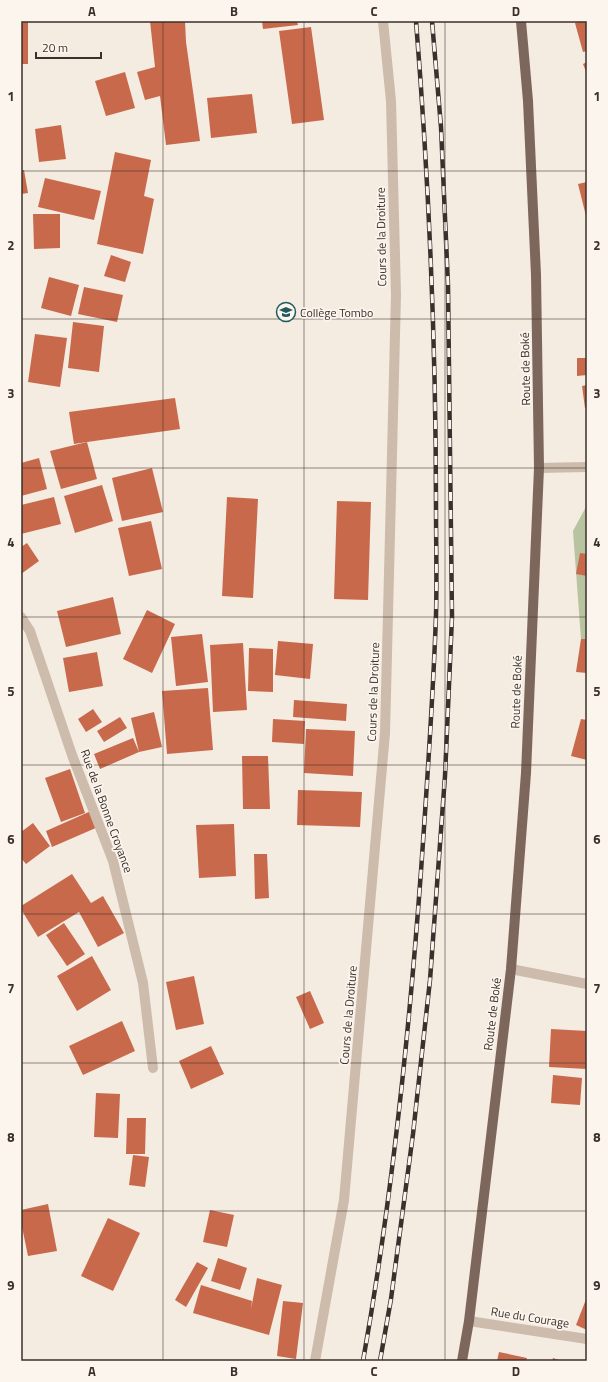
<svg xmlns="http://www.w3.org/2000/svg" width="608" height="1382" font-family="'Titillium Web',sans-serif">
<rect width="100%" height="100%" fill="#f4ebe1"/>
<path fill="#b8c4a0" d="M587,505V640L581,639L573,531Z"/>
<path fill="#c8694b" d="M21,21H28V64H21Z
M150,21H185L186,42L200,141L166,145L160,96L145,100L137,72L155,67Z
M262,21H297L298,25L263,29Z
M582,21H587V51L583,52L575,23Z
M311,27L324,120L292,124L279,31Z
M587,62V74L583,64Z
M125,72L135,108L106,116L95,81Z
M252,94L257,133L211,138L207,98Z
M61,125L66,159L39,162L35,129Z
M115,152L151,160L144,196L154,199L143,254L97,244Z
M21,170H24L28,193L21,194Z
M45,178L101,191L94,220L38,207Z
M587,182V216H586L578,184Z
M33,214H60V248L34,249Z
M111,255L131,262L125,282L104,276Z
M49,277L79,285L71,316L41,308Z
M84,287L123,295L117,322L78,314Z
M73,322L104,326L99,372L68,368Z
M35,334L67,338L60,387L28,382Z
M577,358H587V375L577,376Z
M587,385V408H585L582,386Z
M175,398L180,429L87,442L97,479L61,489L50,451L87,442L74,444L69,412Z
M39,458L47,489L21,496V463Z
M152,468L163,512L122,521L112,478Z
M102,485L113,521L75,533L64,496Z
M54,497L61,524L21,534V505Z
M227,497L258,499L253,598L222,596Z
M337,501L371,502L368,600L334,599Z
M151,521L162,569L129,576L118,528Z
M27,543L39,561L21,574V547Z
M580,553L587,554V576L576,574Z
M113,597L121,634L66,647L57,611Z
M147,610L175,624L152,673L123,659Z
M202,634L208,682L176,686L171,637Z
M581,639H587V673L576,672Z
M278,641L313,644L310,679L275,675Z
M243,643L247,710L213,712L210,645Z
M249,648L273,649V692L248,691Z
M97,652L103,686L69,692L63,658Z
M208,688L213,750L167,754L162,691Z
M294,700L347,704L346,721L293,717Z
M93,709L102,722L86,732L78,719Z
M154,712L162,747L139,752L100,769L94,754L133,738L139,752L131,718Z
M120,717L127,728L104,742L97,731Z
M273,719L305,721L304,744L272,742Z
M581,719L587,720V760L571,756Z
M306,729L355,731L353,776L304,773Z
M242,756H268L270,809H243Z
M70,769L85,813L61,822L45,778Z
M298,790L362,792L360,827L297,825Z
M91,811L98,827L52,847L46,831Z
M33,823L50,846L26,864L21,858V832Z
M234,824L236,876L199,878L196,825Z
M254,854H267L269,898L255,899Z
M72,874L91,903L103,896L124,933L98,947L79,912L38,937L21,909V906Z
M64,923L85,954L67,966L46,935Z
M92,956L111,990L77,1011L57,976Z
M194,976L204,1024L176,1030L166,982Z
M310,991L324,1023L310,1029L296,997Z
M122,1021L135,1051L83,1075L69,1046Z
M551,1029L587,1031V1069L549,1067Z
M211,1046L224,1074L191,1089L179,1061Z
M553,1075L582,1078L580,1105L551,1103Z
M96,1093L120,1094L118,1138L94,1137Z
M127,1118H146L145,1154H126Z
M133,1155L149,1157L145,1187L129,1185Z
M48,1204L57,1251L28,1256L21,1222V1210Z
M210,1210L234,1215L227,1247L203,1242Z
M108,1218L140,1233L113,1291L81,1276Z
M218,1258L247,1268L240,1290L211,1281Z
M197,1262L208,1268L186,1307L175,1300Z
M257,1278L282,1285L269,1335L193,1313L201,1285L252,1301L251,1309Z
M587,1297V1330L576,1325Z
M283,1301L303,1303L296,1359L277,1356Z
M499,1352L527,1358L526,1361H497Z
M553,1358L562,1361H552Z"/>
<g fill="none" stroke-linecap="round" stroke-linejoin="round">
<path stroke="#cdbbac" stroke-width="10" d="M539,468L587,467
M21,617L30,631L72,755L113,861L143,983L153,1068
M511,969L587,984
M469,1321L587,1339
M315,1361L344,1200L385,733L396,295L391,101L383,21"/>
<path stroke="#7d675c" stroke-width="10" d="M462,1361L469,1321L511,969L526,773L539,468L536,275L528,101L521,21"/>
<defs>
<path id="rail" d="M363,1361C392,1199 409,1036 421,871C427,786 433,701 436,615C437,579 436,543 436,507C436,345 429,183 416,21
M380,1361L391,1299L413,1134L430,980L445,776L452,617L448,285L441,127L432,21"/>
</defs>
<use href="#rail" stroke="#3b302b" stroke-width="4.5"/>
<use href="#rail" stroke="#fbf5ee" stroke-width="3" stroke-dasharray="9" stroke-linecap="butt"/>
</g>
<path fill="none" stroke="#3b302b" stroke-width="1" stroke-opacity="0.55" d="M163,21V1361M304,21V1361M445,21V1361M21,171H587M21,319H587M21,468H587M21,617H587M21,765H587M21,914H587M21,1063H587M21,1211H587"/>
<defs>
<symbol id="school-ring" viewBox="-11 -11 22 22"><circle r="9.5" fill="#fbf5ee" stroke="#1f5a5e" stroke-width="1.5"/><path d="M0-5L7-2L0 1L-7-2ZM-4 1L0 2.5L4 1V4Q0 6-4 4Z" fill="#1f5a5e"/></symbol>
</defs>
<g fill-rule="evenodd">
<use href="#school-ring" x="275" y="301" width="22" height="22"/>
</g>
<g text-anchor="middle" dominant-baseline="central" stroke-width="3.5" stroke-linejoin="round" paint-order="stroke">
<g font-size="12" fill="#3b302b" stroke="#fbf5ee">
<text transform="translate(381 237) rotate(-91)">Cours de la Droiture</text>
<text transform="translate(525 369) rotate(-91)">Route de Boké</text>
<text transform="translate(373 692) rotate(-88)">Cours de la Droiture</text>
<text transform="translate(516 692) rotate(-88)">Route de Boké</text>
<text transform="translate(107 811) rotate(70)">Rue de la Bonne Croyance</text>
<text transform="translate(492 1014) rotate(-83)">Route de Boké</text>
<text transform="translate(348 1015) rotate(-85)">Cours de la Droiture</text>
<text transform="translate(530 1317) rotate(9)">Rue du Courage</text>
</g>
<g font-size="12" fill="#3b302b" stroke="#fbf5ee" text-anchor="start">
<text x="300" y="312">Collège Tombo</text>
</g>
</g>
<rect width="608" height="1382" fill="none" stroke="#fbf5ee" stroke-width="44"/>
<path d="M36 52v6h65v-6" fill="none" stroke="#3b302b" stroke-width="2"/>
<text x="42" y="52" font-size="12" fill="#3b302b" stroke="#fbf5ee" stroke-width="3" paint-order="stroke">20 m</text>
<rect x="22" y="22" width="564" height="1338" fill="none" stroke="#3b302b" stroke-width="1.5"/>
<g font-size="13" text-anchor="middle" font-weight="bold" fill="#3b302b">
<text x="92" y="16">A</text>
<text x="234" y="16">B</text>
<text x="374" y="16">C</text>
<text x="516" y="16">D</text>
<text x="11" y="101">1</text>
<text x="597" y="101">1</text>
<text x="11" y="250">2</text>
<text x="597" y="250">2</text>
<text x="11" y="398">3</text>
<text x="597" y="398">3</text>
<text x="11" y="547">4</text>
<text x="597" y="547">4</text>
<text x="11" y="696">5</text>
<text x="597" y="696">5</text>
<text x="11" y="844">6</text>
<text x="597" y="844">6</text>
<text x="11" y="993">7</text>
<text x="597" y="993">7</text>
<text x="11" y="1142">8</text>
<text x="597" y="1142">8</text>
<text x="11" y="1290">9</text>
<text x="597" y="1290">9</text>
<text x="92" y="1376">A</text>
<text x="234" y="1376">B</text>
<text x="374" y="1376">C</text>
<text x="516" y="1376">D</text>
</g>
</svg>
